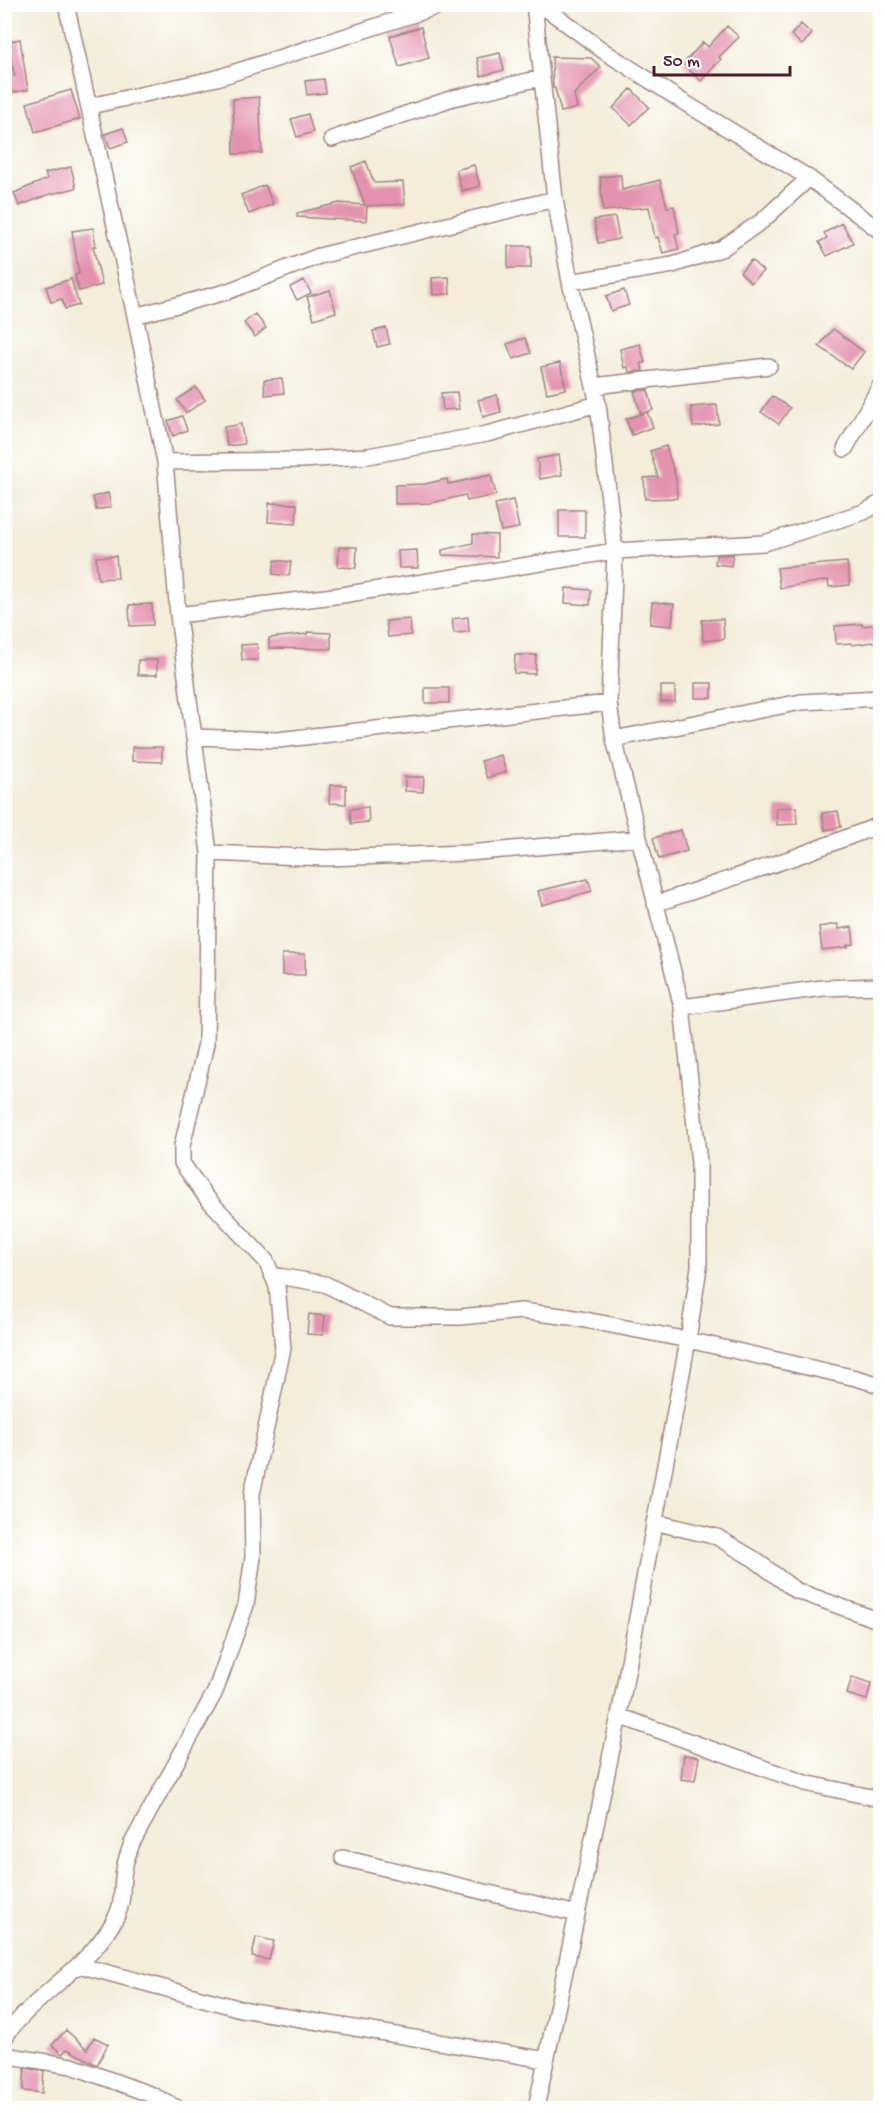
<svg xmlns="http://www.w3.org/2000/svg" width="885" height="2113" font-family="'Gochi Hand',sans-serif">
<rect width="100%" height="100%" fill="#fff"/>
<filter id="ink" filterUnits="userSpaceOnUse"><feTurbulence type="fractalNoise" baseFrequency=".0167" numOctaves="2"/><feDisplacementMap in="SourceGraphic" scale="12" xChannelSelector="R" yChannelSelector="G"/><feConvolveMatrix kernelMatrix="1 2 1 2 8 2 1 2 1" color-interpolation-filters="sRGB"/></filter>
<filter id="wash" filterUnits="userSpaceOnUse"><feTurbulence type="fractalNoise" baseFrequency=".008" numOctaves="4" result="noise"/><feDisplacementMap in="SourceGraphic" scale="24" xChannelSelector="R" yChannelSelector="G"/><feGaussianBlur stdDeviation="1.35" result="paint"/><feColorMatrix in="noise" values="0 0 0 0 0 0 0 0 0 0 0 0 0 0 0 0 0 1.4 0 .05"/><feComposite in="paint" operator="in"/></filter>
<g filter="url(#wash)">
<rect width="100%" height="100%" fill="#f3edd9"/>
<g id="blocks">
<path fill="#e493af" d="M801,24L812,34L802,45L791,35Z
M727,26L739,37L719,57L721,59L701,81L683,64L703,42L708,47Z
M421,27L429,58L399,67L390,36Z
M20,39L28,90L10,93L8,77L15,76L6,42Z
M500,53L504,70L481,76L477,58Z
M552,57L591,58L601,67L574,94L577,108L561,112L555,88H553Z
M324,79L326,93L307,95L305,81Z
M631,89L649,107L631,125L613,108Z
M71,90L80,119L35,132L27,103Z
M259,97L262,153L234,154L233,99Z
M308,114L313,132L297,137L291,119Z
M123,128L128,142L110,148L105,134Z
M366,161L374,183L403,182L405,204L367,206L366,221L297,217V213L339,203L365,205L351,167Z
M474,165L480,186L462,191L456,170Z
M71,167L76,188L47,195L19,206L14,193L47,179L45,173Z
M621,175L622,190L660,180L667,207L674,206L679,233L675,234L679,249L663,253L658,237L655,238L649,207L603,211L600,177Z
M265,185L273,204L249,214L241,195Z
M615,217L619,239L598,243L594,220Z
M842,223L853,243L827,256L819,242L827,238L824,233Z
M93,228L96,246H93L102,285L79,291L75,275L79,274L72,231Z
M508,246H531V268H508Z
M751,260L763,271L751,283L740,272Z
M449,277L450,294L433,295L432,278Z
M71,279L79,305L65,309L62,299L51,302L46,287Z
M304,280L311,293L297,300L290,287Z
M330,290L336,312L314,319L307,297Z
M624,290L629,305L611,311L606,296Z
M255,314L266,328L255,337L244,323Z
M386,328L390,344L377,347L373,331Z
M833,329L864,352L851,369L819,346Z
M525,338L531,353L513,359L507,344Z
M640,344L645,363H641L643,371L629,372L628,367L624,368L620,349Z
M560,363L566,389L547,393L541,367Z
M282,378L284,393L265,395L264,380Z
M196,387L205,400L186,413L177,400Z
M648,390L653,410L641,414L634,391Z
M457,392L459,409L443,410L441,393Z
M497,395L501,412L483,417L478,400Z
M772,396L790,408L779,424L761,412Z
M717,405L719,424L693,427L691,407Z
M647,412L653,427L632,435L626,419Z
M182,416L187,430L173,436L168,421Z
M241,424L244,444L227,446L224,427Z
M666,446L676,479L677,498L645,499L644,478L658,477L650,451Z
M559,455L562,475L540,479L537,459Z
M491,475L496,495L467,501L465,495L432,503L395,504V485L425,484L447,479L448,484Z
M108,493L111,507L96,510L93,497Z
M513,500L519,528L501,531L495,504Z
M269,503L297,504L296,524L268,522Z
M559,510H585V537H559Z
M473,534L497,535V557L442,555V550L473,543Z
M339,547H357L356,568L338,567Z
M417,550L418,568H399L398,551Z
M733,554L731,566L715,564L716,555Z
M116,556L118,578L98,579L96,557Z
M275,560L291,562L289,576L273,574Z
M847,562L850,585L829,587L828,580L780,588L777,568Z
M566,588L591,590L590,605L565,603Z
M652,602L674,604L672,626L650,624Z
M152,604L153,625L130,626L129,605Z
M468,617L469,632L454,633L452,619Z
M410,619L411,635L388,637L386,621Z
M723,619L724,639L703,641L702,620Z
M862,624V626L880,624V641L852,645V643L836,644L835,626Z
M307,632L331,633V649L269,648V638L307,634Z
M257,644L258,660H242L241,645Z
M515,655H536L535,674L514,673Z
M138,660H157V675H138Z
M695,683H712V698H695Z
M661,686H675V702H661Z
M425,688H449V703H425Z
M132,747H162V762L132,761Z
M501,755L506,772L487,778L481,761Z
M405,777H424L423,792L405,791Z
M330,785H346V804L329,803Z
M368,807L369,822L351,824L350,809Z
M796,807L797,824L777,825L776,808Z
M838,811L841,827L825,830L822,813Z
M681,830L687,851L659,859L653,838Z
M588,879L592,891L542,905L538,891Z
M838,924L839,929L852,927L854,944L847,945L848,947L822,950L819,927Z
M282,954H305V975H282Z
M309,1314L325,1316L323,1335L307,1334Z
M852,1677L871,1683L867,1700L847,1694Z
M684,1755L699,1757L695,1781L681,1779Z
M256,1937L274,1941L269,1960L252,1957Z
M66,2030L87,2049L94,2037L108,2044L97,2065L67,2049L62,2054L52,2045Z
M25,2068L44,2071L42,2093L23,2091Z"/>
</g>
</g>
<g filter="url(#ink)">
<use href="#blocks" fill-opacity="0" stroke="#9e8682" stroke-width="1.5"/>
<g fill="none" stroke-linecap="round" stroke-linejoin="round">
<defs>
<path id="minor" d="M534,4L555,199L570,282L598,404L615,551L609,703L614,739L682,1007L699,1163V1267L688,1340L619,1716L536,2108
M540,4L605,52L685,103L809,178L880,231
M90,106L217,78L445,4
M332,139L453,98L541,78
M570,282L673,265L721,249L762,221L809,178
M135,316L226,292L319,256L555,199
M594,386L769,366
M845,449L880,386
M165,462L300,460L368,456L487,434L598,404
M178,615L342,595L615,551L764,543L864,512L880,503
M195,737L277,740L609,703
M614,739L801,702L880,698
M209,853L326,858L468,853L639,838
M655,904L795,857L880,825
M682,1007L823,988L880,986
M272,1275L325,1284L390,1317H460L521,1311L570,1317L688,1340L856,1378L880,1385
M654,1522L717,1537L754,1559L795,1590L880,1621
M619,1716L805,1783L880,1799
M343,1858L577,1914
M79,1965L241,2009L546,2060
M4,2038C36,1992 92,1967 117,1915C124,1901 121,1885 124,1870C125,1861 129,1852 132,1843L215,1692L246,1605L253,1557L252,1494L283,1348L277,1286L266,1261L206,1197L182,1163V1146L206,1044L209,853L178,615L165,462L135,316L66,4
M4,2055L72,2066L152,2095L177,2108"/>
</defs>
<use href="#minor" stroke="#9e8682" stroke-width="18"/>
<use href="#minor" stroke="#fff" stroke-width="15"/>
</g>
</g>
<rect width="885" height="2113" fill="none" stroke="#fff" stroke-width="24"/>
<path d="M654 66v9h136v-9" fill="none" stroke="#4a1f2b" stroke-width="3"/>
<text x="663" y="66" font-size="18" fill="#4a1f2b" stroke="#ffffff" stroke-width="4.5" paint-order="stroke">50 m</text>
</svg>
